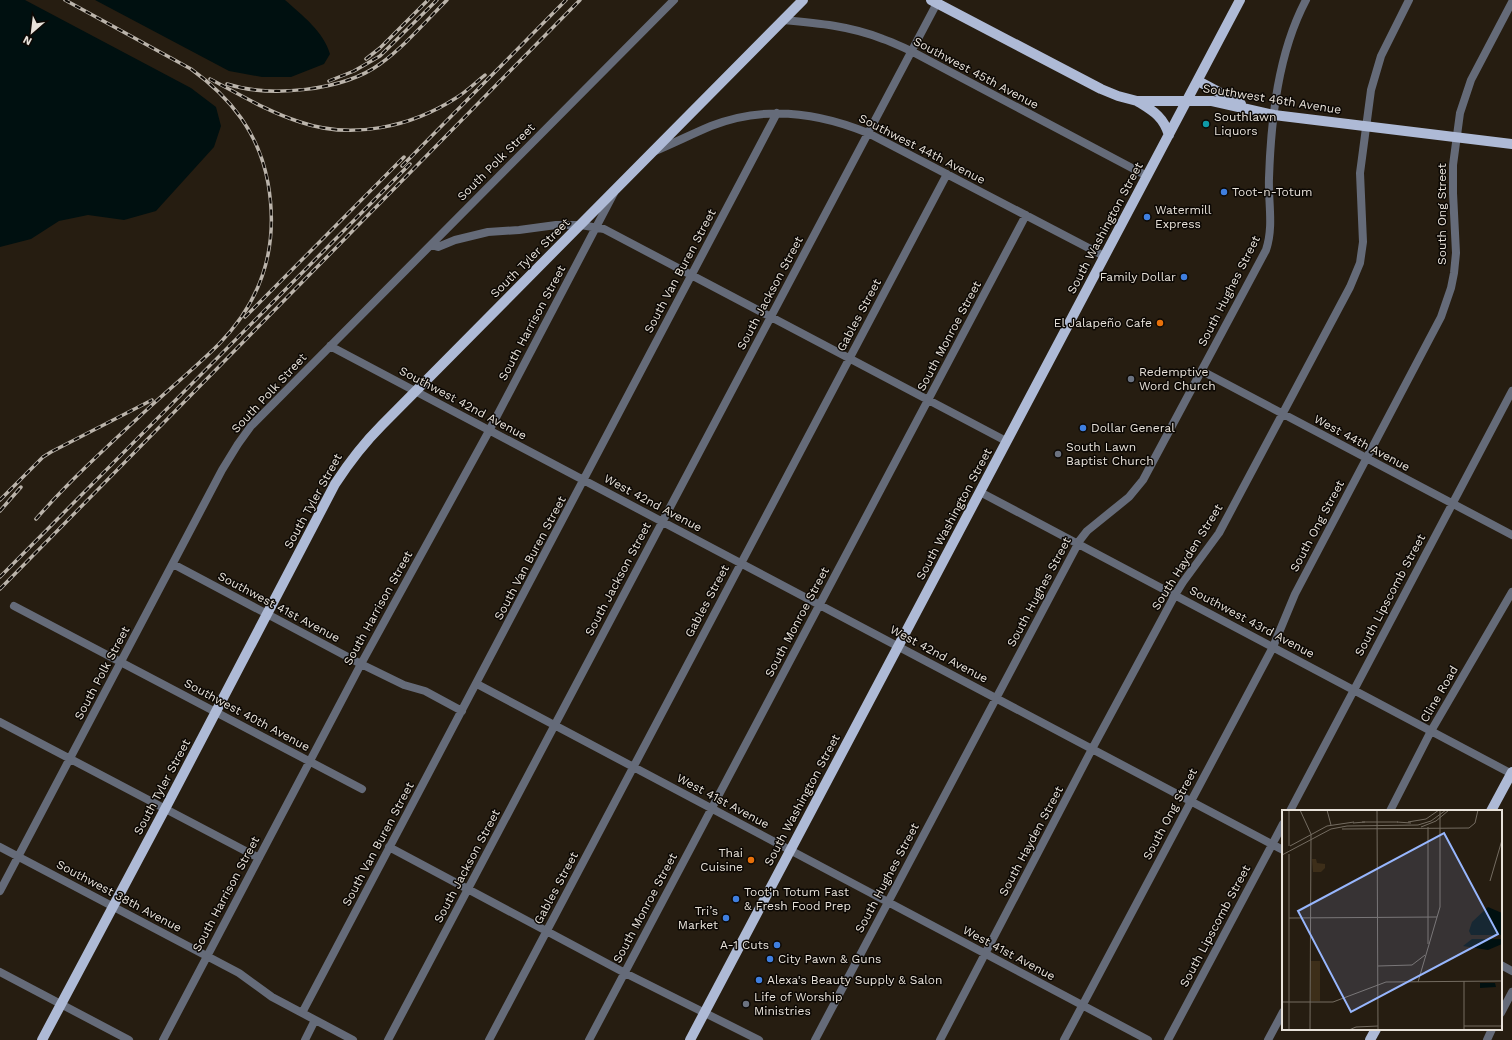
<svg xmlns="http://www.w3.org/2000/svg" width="1512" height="1040" font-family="'Work Sans',sans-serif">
<rect width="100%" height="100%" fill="#261d11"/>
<path fill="#001010" d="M0,0H25L191,88L216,107L221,126L214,147L156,211L124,220L88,215L59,221L31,239L0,247Z
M95,0H285C302,15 324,32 330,54L324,64L291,77H262L229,71Z"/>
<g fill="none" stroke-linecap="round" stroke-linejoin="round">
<path stroke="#656b79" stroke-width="8" d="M783,20C817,23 851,26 883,39C892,42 902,47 911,51L1147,176
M655,151C674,143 692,134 711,126C764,105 817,112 868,133L1104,256
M431,245L438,247L455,240L488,232L519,230L556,225H581L604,229L1006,441
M330,346L1283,850
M1202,371L1512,535
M980,492L1512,774
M173,564L361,664L404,685L425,691L462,711
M14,606L362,789
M477,684L1148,1040
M0,722L259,858
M1290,811L1512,391
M1390,811L1431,731L1512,592
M0,847L239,973L272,997L353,1040
M389,847L625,973L759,1040
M0,891L222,470L238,444L251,426L674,0
M1501,965L1512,971
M0,972L129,1040
M302,1013L777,113
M1501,1013L1512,992
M163,1040L361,664L489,431L614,193
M305,1040L315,1020
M388,1040L937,3
M489,1040L947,174
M589,1040L1026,215
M815,1040L1080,540L1087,531L1129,497L1143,480L1266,250C1274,226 1268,202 1269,178C1271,119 1278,53 1306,0
M940,1040L1092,749L1175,595L1183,582L1219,533L1350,287L1360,263L1363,242L1360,173L1371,90L1381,56L1409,0
M1064,1040L1273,647L1295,594L1441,317L1451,288L1454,273L1456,253L1453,193V165L1460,113L1471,80L1512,2
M1168,1040L1283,824
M1268,1040L1283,1012
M1487,1040L1492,1029"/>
<path stroke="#aebad6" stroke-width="10" d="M931,0L1101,89L1118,96L1137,101H1212L1274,115L1512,144
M1198,81L1241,104
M1137,101C1153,111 1163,116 1169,135
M1491,811L1512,772
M42,1040L165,809L335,484C350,461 363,444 382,425L803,0
M690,1040L1240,0
M1370,1040L1376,1029"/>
<defs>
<path id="rail" d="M366,59L380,48L428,0
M210,79C239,94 268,112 300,122C352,140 411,127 456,98C466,92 475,83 485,75
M329,81L354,71L380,56L437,0
M227,84C270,98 343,91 380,64C405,46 425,22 447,0
M402,166L566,0
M245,317L404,157
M0,500L43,457L51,452L152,400
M0,511L21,487
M36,519C72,478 112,442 152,405C174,385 198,365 219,344C263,299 279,245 268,183C259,133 231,98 191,69L65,0
M0,577L410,164
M0,589L580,0"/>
</defs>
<use href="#rail" stroke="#bbb4ab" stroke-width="3.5"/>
<use href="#rail" stroke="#0c0804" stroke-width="2" stroke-dasharray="6" stroke-linecap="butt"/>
</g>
<circle fill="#0f9aa8" stroke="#0c0804" stroke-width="1.5" cx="1206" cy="124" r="4"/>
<g fill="#3f7fe0" stroke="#0c0804" stroke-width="1.5">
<circle cx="1224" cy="192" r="4"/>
<circle cx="1147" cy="217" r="4"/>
<circle cx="1184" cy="277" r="4"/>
<circle cx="1083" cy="428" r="4"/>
<circle cx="736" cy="899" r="4"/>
<circle cx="726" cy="918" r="4"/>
<circle cx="777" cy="945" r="4"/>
<circle cx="770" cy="959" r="4"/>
<circle cx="759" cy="980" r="4"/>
</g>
<g fill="#e8710a" stroke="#0c0804" stroke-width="1.5">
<circle cx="1160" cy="323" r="4"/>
<circle cx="751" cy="860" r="4"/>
</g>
<g fill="#6b7280" stroke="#0c0804" stroke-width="1.5">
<circle cx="1131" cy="379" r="4"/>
<circle cx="1058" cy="454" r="4"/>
<circle cx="746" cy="1004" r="4"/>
</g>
<g text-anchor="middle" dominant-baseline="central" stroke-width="3" stroke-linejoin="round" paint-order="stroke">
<g font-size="12" fill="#e8e2da" stroke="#0c0804">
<text transform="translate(976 73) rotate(28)">Southwest 45th Avenue</text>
<text transform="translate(1272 99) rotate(9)">Southwest 46th Avenue</text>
<text transform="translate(922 149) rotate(27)">Southwest 44th Avenue</text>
<text transform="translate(496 162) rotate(-45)">South Polk Street</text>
<text transform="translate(1442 214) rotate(-90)">South Ong Street</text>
<text transform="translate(1105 228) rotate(-62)">South Washington Street</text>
<text transform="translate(530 258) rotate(-45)">South Tyler Street</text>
<text transform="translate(680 271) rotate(-62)">South Van Buren Street</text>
<text transform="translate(1229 291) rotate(-63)">South Hughes Street</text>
<text transform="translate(770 293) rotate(-62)">South Jackson Street</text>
<text transform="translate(859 315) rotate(-62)">Gables Street</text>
<text transform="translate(532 323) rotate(-62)">South Harrison Street</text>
<text transform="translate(949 336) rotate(-62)">South Monroe Street</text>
<text transform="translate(269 393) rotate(-47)">South Polk Street</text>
<text transform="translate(463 403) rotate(28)">Southwest 42nd Avenue</text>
<text transform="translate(1362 443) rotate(28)">West 44th Avenue</text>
<text transform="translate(313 501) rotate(-61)">South Tyler Street</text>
<text transform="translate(653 503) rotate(28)">West 42nd Avenue</text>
<text transform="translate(954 514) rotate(-62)">South Washington Street</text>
<text transform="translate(1317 526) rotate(-62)">South Ong Street</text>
<text transform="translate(1187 557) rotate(-58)">South Hayden Street</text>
<text transform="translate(530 558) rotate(-62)">South Van Buren Street</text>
<text transform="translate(618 579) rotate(-62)">South Jackson Street</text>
<text transform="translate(1039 592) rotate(-62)">South Hughes Street</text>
<text transform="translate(1390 595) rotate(-62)">South Lipscomb Street</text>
<text transform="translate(707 601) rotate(-62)">Gables Street</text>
<text transform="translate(279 607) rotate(28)">Southwest 41st Avenue</text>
<text transform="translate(378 608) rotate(-61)">South Harrison Street</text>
<text transform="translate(797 622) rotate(-62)">South Monroe Street</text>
<text transform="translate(1252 622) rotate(28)">Southwest 43rd Avenue</text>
<text transform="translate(939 654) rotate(28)">West 42nd Avenue</text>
<text transform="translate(102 673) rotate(-62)">South Polk Street</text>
<text transform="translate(1439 694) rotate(-60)">Cline Road</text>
<text transform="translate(247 715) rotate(28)">Southwest 40th Avenue</text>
<text transform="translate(162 787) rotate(-62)">South Tyler Street</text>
<text transform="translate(802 800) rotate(-62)">South Washington Street</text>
<text transform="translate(723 801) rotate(28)">West 41st Avenue</text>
<text transform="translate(1170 814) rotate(-62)">South Ong Street</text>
<text transform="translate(1031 841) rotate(-62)">South Hayden Street</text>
<text transform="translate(378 844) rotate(-62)">South Van Buren Street</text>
<text transform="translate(467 866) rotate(-62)">South Jackson Street</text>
<text transform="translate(887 878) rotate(-62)">South Hughes Street</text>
<text transform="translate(556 888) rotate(-62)">Gables Street</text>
<text transform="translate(226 894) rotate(-62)">South Harrison Street</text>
<text transform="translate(119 896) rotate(28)">Southwest 38th Avenue</text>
<text transform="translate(645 908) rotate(-62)">South Monroe Street</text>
<text transform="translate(1215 926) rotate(-62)">South Lipscomb Street</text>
<text transform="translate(1009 953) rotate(28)">West 41st Avenue</text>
</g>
<g font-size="12" fill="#e8e2da" stroke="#0c0804" text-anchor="start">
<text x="1214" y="117">Southlawn<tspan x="1214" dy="14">Liquors</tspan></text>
<text x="1232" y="192">Toot-n-Totum</text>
<text x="1155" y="210">Watermill<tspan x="1155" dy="14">Express</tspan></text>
<text x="1176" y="277" text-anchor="end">Family Dollar</text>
<text x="1152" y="323" text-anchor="end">El Jalapeño Cafe</text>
<text x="1139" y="372">Redemptive<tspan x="1139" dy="14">Word Church</tspan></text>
<text x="1091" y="428">Dollar General</text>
<text x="1066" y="447">South Lawn<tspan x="1066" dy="14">Baptist Church</tspan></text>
<text x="743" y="853" text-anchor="end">Thai<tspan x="743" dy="14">Cuisine</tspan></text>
<text x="744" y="892">Toot'n Totum Fast<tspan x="744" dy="14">&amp; Fresh Food Prep</tspan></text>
<text x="718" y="911" text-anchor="end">Tri’s<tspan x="718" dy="14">Market</tspan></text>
<text x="769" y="945" text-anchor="end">A-1 Cuts</text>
<text x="778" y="959">City Pawn &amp; Guns</text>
<text x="767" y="980">Alexa's Beauty Supply &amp; Salon</text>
<text x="754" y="997">Life of Worship<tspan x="754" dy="14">Ministries</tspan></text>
</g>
</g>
<g transform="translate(1282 810)">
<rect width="220" height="220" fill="#261d11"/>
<path d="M30,49H34L35,53L43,54V58L39,62H31ZM29,151H38V191H29Z" fill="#3d2e19"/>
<path d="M206,97L220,103V125H189L187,121L190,112ZM190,129H220V134L206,140L181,136ZM198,173H213L214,177L198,178Z" fill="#001010"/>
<path fill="none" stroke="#746c61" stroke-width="1" d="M7,0V36M18,0L29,24L28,220M45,0L49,15M95,0L96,220M80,12H116M115,12L129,13M126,12L144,9L157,0M71,13L83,12M139,17L154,11L167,0M60,19L187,18L193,13L196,0M8,36L45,16L72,12M7,44V220M0,45L49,19L65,16L136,15L149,11L164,0M208,71L220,30M7,108L155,107M146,134V17M96,156L130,155L143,145M136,172L158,97V0M0,192H51L104,172L220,171M182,216H220M67,220L74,217L96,216M182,220V171"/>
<path fill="#97b6fd" fill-opacity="0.15" stroke="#97b6fd" stroke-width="2" d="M162,23L216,124L69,202L16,101Z"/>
<rect width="220" height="220" fill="none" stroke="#e8e2da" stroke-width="2"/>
</g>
<g transform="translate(32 32) rotate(208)" stroke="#0c0804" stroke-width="3" paint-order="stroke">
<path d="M0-3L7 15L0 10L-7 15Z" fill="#e8e2da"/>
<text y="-6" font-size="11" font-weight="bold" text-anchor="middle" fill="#e8e2da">N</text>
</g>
</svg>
